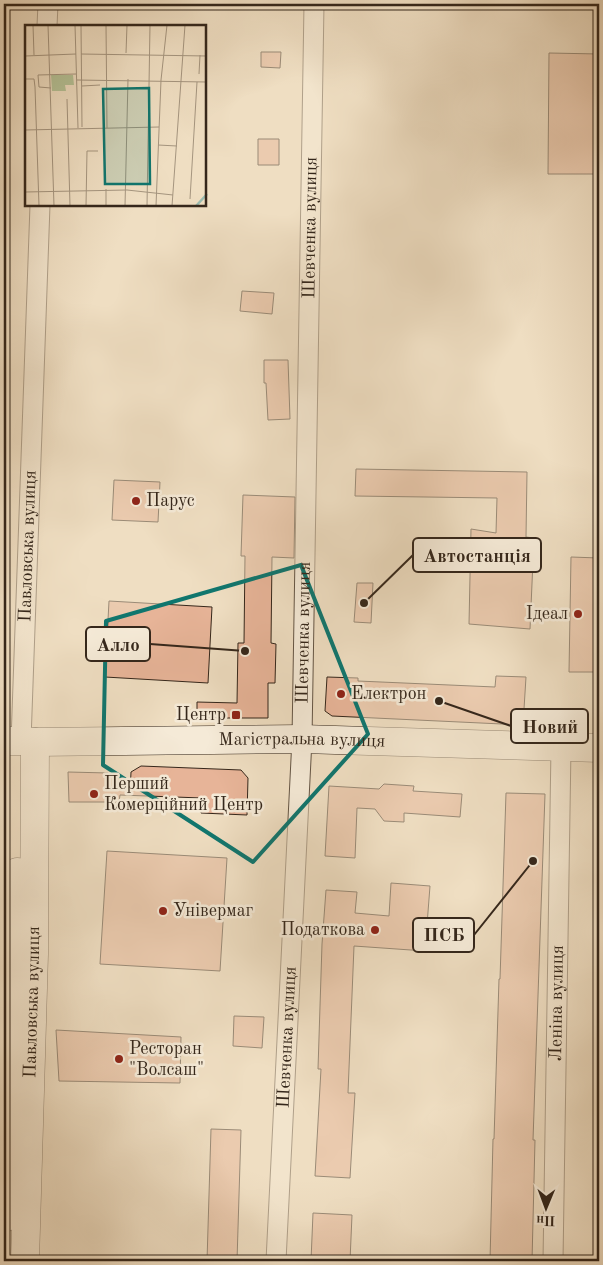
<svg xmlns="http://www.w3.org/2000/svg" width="603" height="1265" font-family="'Old Standard TT',serif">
<rect width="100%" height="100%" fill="#efdec2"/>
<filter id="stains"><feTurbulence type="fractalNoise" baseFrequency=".004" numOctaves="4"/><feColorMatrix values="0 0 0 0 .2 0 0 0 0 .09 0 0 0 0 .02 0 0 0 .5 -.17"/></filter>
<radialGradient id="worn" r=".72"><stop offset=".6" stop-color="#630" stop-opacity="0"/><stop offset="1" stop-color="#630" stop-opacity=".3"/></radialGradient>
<path fill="#e7b498" stroke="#35271b" d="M261,52H281L280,68L261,67Z
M549,53L599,54V174H548Z
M258,139H279V165H258Z
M242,291L274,293L272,314L240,311Z
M264,360H288L290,419L268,420L266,383H264Z
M356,469L527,472L526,537L534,538L530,629L469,624L471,529L496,533L497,498L355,496Z
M114,480L160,482L158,522L112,520Z
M243,495L295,497L294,558L272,557L271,643L276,644L275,683H268V718H197V702L237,703L238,643H244L245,556H241Z
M571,557L599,558V672H569Z
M357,583H373L371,623L354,622Z
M109,601L212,607L208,683L105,677Z
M496,676L526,677L523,725L332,716L325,711L327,677L358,678V681L495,687Z
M141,766L241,770L248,778L247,815L201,813L202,798L120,795L119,802H69L68,772L108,773L130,794L131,772Z
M384,784L414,786L413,791L462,794L460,817L404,813V822L384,821L375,809L357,808L355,858L325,856L329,786L379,789Z
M506,793L545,794L533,1140H535L532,1261H490L493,1139H494L499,979H500Z
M107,851L227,858L220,971L100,964Z
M391,883L430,886L425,951L354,946L348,1093H355L350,1178L315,1176L321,1069H318L322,944L326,890L357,892L355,913L389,916Z
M234,1016L264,1017L262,1048L233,1046Z
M56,1030L181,1037L180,1083L59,1081Z
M211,1129L241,1130L237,1261H207Z
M313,1213L352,1215L350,1261H311Z"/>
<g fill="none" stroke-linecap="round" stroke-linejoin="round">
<defs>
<g id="street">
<path d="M47,26L48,4"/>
<path id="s1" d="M21,741L40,205"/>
<path id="s2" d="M276,1261L302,739L314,4"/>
<path id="s3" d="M553,1261L561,747"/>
</g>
<g id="secondary">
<path id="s4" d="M4,741H21L35,742L302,739L599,748"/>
<path d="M4,1218L17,872"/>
<path id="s5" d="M25,1261L34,954L35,742"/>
</g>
</defs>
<use href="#street" stroke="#645545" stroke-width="21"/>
<use href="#secondary" stroke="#35271b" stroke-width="29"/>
<use href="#street" stroke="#f5ead7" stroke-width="19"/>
<use href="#secondary" stroke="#f5ead7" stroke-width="28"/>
</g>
<path d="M0 0H603V1265H0ZM301,565L368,734L253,862L103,765L106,621Z" fill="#efdec2" fill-opacity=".55" fill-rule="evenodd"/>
<path fill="none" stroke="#0f766e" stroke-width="4" stroke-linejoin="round" d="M301,565L368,734L253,862L103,765L106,621Z"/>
<g fill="#8f2418" stroke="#f5ead7" stroke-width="2">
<circle cx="136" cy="501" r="5"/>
<circle cx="578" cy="614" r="5"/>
<circle cx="341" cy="694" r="5"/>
<rect x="231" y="710" width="10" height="10" rx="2.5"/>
<circle cx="94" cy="794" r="5"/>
<circle cx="163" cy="911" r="5"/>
<circle cx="375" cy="930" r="5"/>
<circle cx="119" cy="1059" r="5"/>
</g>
<g text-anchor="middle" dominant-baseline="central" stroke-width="5" stroke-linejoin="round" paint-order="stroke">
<g font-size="18" fill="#35271b" stroke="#f5ead7">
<text stroke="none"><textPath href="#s2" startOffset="1034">Шевченка вулиця</textPath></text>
<text stroke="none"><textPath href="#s1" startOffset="195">Павловська вулиця</textPath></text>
<text stroke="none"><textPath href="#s2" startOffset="629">Шевченка вулиця</textPath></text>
<text stroke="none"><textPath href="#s4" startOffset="298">Магістральна вулиця</textPath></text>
<text stroke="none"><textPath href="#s5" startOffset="259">Павловська вулиця</textPath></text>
<text stroke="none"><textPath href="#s3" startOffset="258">Леніна вулиця</textPath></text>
<text stroke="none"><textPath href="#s2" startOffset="224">Шевченка вулиця</textPath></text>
</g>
<g font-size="18" fill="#35271b" stroke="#f5ead7" text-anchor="start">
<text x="146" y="501">Парус</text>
<text x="568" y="614" text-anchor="end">Ідеал</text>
<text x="351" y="694">Електрон</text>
<text x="226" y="715" text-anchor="end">Центр</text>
<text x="104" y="784">Перший<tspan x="104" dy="21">Комерційний Центр</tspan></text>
<text x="173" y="911">Універмаг</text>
<text x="365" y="930" text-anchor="end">Податкова</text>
<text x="129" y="1049">Ресторан<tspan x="129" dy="21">"Волсаш"</tspan></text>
</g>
</g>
<g transform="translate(25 25)">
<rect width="181" height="181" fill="#efdec2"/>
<path d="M26,50H48L49,60H40L41,66H27Z" fill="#b5c297"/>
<path fill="none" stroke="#9abcb1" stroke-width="2.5" d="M171,181L182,169"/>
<path fill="none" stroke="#a5957f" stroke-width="1" d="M8,0L9,30M23,0L29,181M50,0L53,103M56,0L57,102M81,0L82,103M101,28L102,0M56,29L182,31M0,31L51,29M174,49L175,30M0,54H9L10,62L14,181M52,55L182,57M57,61L75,60M26,63L14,62L13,50L51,49M42,74L45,181M0,105L134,102M133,120L152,121M0,167L102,165L148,170M165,174L172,57M61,181L62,126H73M81,181V164M100,181L103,54M122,181L125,0M131,181L136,55L142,0M147,181L160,0"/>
<path fill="#0f766e" fill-opacity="0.15" stroke="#0f766e" stroke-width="2.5" d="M124,63L125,159H80L78,64Z"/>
<rect width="181" height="181" fill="none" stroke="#35271b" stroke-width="2.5"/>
</g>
<path fill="none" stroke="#35271b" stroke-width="2" d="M364 603L413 555M245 651L150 644M439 701L511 726M533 861L474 935"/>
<g fill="#35271b" stroke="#f5ead7" stroke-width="2">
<circle cx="364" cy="603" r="5"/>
<circle cx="245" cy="651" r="5"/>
<circle cx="439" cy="701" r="5"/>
<circle cx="533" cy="861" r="5"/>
</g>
<g fill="#f5ead7" stroke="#35271b" stroke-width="2">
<rect x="413" y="538" width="128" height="34" rx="5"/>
<rect x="86" y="627" width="64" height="34" rx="5"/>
<rect x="511" y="709" width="77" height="34" rx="5"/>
<rect x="413" y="918" width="61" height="34" rx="5"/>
</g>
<g font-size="19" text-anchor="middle" font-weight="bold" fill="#35271b">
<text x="477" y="562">Автостанція</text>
<text x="118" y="651">Алло</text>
<text x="550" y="733">Новий</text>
<text x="444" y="941">ПСБ</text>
</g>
<rect width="603" height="1265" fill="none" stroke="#efdec2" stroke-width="20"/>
<rect x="5" y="5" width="593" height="1255" fill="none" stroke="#35271b" stroke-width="2.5"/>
<rect x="10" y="10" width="583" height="1245" fill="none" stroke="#35271b"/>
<g transform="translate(546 1208) rotate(181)" stroke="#f5ead7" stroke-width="4" paint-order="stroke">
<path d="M0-4L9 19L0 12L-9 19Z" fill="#35271b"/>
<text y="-8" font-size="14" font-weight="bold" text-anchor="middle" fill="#35271b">Пн</text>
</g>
<rect width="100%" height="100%" filter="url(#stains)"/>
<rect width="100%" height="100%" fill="url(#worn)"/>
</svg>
